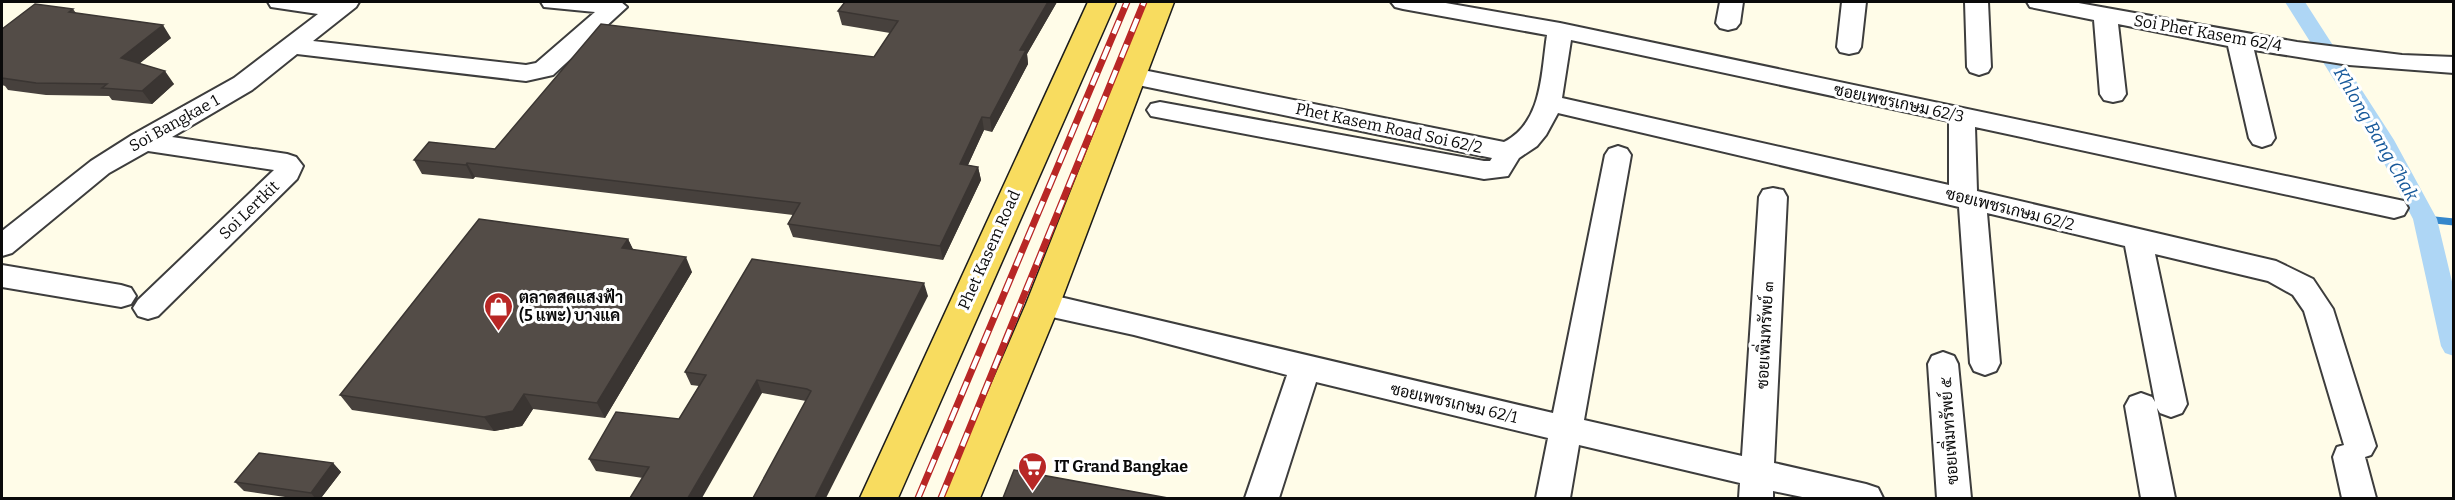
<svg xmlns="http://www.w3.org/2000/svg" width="2455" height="500" font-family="Bitter,Sarabun,serif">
<rect width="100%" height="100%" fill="#fffce8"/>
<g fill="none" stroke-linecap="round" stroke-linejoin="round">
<path stroke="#3587cc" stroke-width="7" d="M2425,219L2454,222"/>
<path fill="#aed6f5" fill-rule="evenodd" d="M2285,2H2305L2394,140L2437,219L2454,290V356L2445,353L2441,346L2413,219L2372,140Z"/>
<defs>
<path id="street" d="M268,2H359L356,7L313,41L526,65L536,63L595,12L544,7L541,2H621L627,7L553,75L526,81L297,54L252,90L172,137L287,154L296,157L303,166L297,179L158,316L148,319L138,316L133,308L138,300L274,170L148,151L109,173L12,253L2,256V231L91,161L132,135L234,78L318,14L271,7Z
M1391,2H1440L1560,23L2404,201L2408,208L2404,215L2394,218L1975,127L1977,191L2276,261L2313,279L2333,309L2376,446L2371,455L2365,457L2376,498H2342L2333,457L2337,447L2344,445L2304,311L2293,295L2268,281L2155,254L2187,404L2182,413L2171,417L2160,413L2157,408L2175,498H2141L2125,406L2130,397L2141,393L2152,397L2155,402L2125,246L1987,213L2000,363L1996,371L1985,375L1974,371L1970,363L1959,207L1558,113L1546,135L1537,146L1519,158L1508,176L1484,179L1151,116L1147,110L1151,104L1160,102L1484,161H1490L1492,158L1133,84L1124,82L1121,76L1124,70L1133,68L1504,142C1543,122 1541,73 1547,35L1403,9L1395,7ZM1571,40L1949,121V185L1562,98Z
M1720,2H1743L1740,23L1736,28L1728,30L1720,28L1716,23Z
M1842,2H1866L1861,47L1858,52L1849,54L1840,52L1837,47Z
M1965,2H1988L1991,67L1988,72L1979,75L1970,72L1967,67Z
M2027,2H2073L2297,42L2402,55L2454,57V73L2349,65L2254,50L2275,138L2271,144L2262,147L2253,144L2249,138L2228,46L2118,24L2126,94L2122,100L2113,102L2104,100L2100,94L2094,20L2030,7Z
M1618,146L1627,149L1631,155L1584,420L1742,456L1759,197L1763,190L1773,188L1783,190L1787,197L1774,463L1866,484L1878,488L1883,498H1807L1773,491V498H1739L1740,483L1579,445L1570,498H1536L1548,438L1316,382L1279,498H1245L1287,375L1134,335L1043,315L1033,312L1028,304L1033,296L1043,293L1553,413L1605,155L1609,149Z
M2,265L121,285L131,288L136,296L131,304L121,307L2,287Z
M1943,352L1954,356L1958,364L1971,498H1937L1928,364L1932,356Z"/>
<path id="primary" d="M1088,2H1116L898,498H860Z
M1146,2H1174L1060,304L980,498H942L1026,304Z"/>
</defs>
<use href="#street" stroke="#3d3d3d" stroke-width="4"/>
<use href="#primary" stroke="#1b1b1b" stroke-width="3"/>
<use href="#street" fill="#fff" fill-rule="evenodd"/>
<use href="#primary" fill="#f8dc5f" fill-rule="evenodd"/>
<defs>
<path id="rail" d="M918,498L1127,2
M941,498L1144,2"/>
</defs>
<use href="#rail" stroke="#b82725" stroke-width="7"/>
<use href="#rail" stroke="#fff" stroke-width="4.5" stroke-dasharray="14" stroke-linecap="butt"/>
</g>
<path fill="#47413d" d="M836,2H1057L1027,54L1028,64L992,132L984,130L968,165L978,167L981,180L943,260L793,237L788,224L793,215L475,177L473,179L422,174L414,160L495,149L874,57L890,33L842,25L838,11L844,3Z
M73,9L76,13L171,38L139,64L174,84L152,104L112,100L109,96L46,95L8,90L5,86L2,85V29Z
M628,239L633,249L692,272L605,418L533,409L522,426L494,431L352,410L340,395Z
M928,296L806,401L762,393L643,478L596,471L589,459L679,419L699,386L691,385L685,372Z
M333,463L341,472L321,498H292L244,491L235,482Z"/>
<path fill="#3a3532" d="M1048,2H1057L1027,54L1028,64L992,132L990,118L1020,50Z
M163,25L171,38L130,71L121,58Z
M165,71L174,84L152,104L142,91Z
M982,117L984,130L962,178L960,164Z
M467,163L475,177L473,179L466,165Z
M978,167L981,180L943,260L940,246Z
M628,239L635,254L622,248Z
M686,257L692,272L605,418L597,403Z
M924,283L928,296L826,498H815Z
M757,380L762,393L702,498H688Z
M524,394L533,409L522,426L494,431L484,417Z
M333,463L341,472L321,498H315L311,493Z"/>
<path fill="#534c47" stroke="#3a3532" stroke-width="1.5" d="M845,2H1048L1020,50H1026L990,118L982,117L960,164L978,167L940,246L788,224L800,203L467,163L466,165L414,160L429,142L495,149L601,24L874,57L898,21L838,11Z
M35,4L73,9L69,12L163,25L121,58L165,71L142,91L102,88L107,84L36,83L2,78V29Z
M479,219L628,239L622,248L686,257L597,403L524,394L513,411L484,417L340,395Z
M752,259L924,283L815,498H753L811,391L807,389L757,380L688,498H630L649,467L589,459L616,412L679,419L706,375L685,372Z
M259,453L333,463L311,493L235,482Z
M1014,470L1168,498H1003Z"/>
<defs>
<symbol id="shop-pin" viewBox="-11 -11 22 30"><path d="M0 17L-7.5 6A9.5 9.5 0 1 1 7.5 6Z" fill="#b82725" stroke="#fff"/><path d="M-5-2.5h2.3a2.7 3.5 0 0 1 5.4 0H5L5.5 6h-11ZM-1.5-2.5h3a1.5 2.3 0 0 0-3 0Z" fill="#fff"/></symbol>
<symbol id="supermarket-pin" viewBox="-11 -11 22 30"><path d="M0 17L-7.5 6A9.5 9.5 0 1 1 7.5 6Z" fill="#b82725" stroke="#fff"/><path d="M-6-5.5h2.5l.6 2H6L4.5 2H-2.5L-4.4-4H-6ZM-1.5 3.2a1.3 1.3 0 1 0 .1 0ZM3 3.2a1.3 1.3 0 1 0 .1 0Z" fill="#fff"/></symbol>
</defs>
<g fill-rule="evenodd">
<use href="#shop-pin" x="482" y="290" width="33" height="45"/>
<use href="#supermarket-pin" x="1016" y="450" width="33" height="45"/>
</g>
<g text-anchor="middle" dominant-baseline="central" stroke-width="6" stroke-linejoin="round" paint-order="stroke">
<g font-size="16" fill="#0a0a0a" stroke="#fff">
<text transform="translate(2208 33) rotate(10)">Soi Phet Kasem 62/4</text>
<text transform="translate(1899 103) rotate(12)">ซอยเพชรเกษม 62/3</text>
<text transform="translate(174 123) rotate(-29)">Soi Bangkae 1</text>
<text transform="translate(1389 128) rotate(12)">Phet Kasem Road Soi 62/2</text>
<text transform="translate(2010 209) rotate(14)">ซอยเพชรเกษม 62/2</text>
<text transform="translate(249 210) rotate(-44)">Soi Lertkit</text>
<text transform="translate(989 250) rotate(-66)">Phet Kasem Road</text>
<text transform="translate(1765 335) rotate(-87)">ซอยเพิ่มทรัพย์ ๓</text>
<text transform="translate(1454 403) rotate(13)">ซอยเพชรเกษม 62/1</text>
<text transform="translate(1949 431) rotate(-94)">ซอยเพิ่มทรัพย์ ๕</text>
</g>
<g font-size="16" font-weight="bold" fill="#0a0a0a" stroke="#fff" text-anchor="start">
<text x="519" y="297">ตลาดสดแสงฟ้า<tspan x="519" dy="18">(5 แพะ) บางแค</tspan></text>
<text x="1054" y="466">IT Grand Bangkae</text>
</g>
<g font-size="18" font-style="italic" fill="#16589a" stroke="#fff">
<text transform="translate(2376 134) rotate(60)">Khlong Bang Chak</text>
</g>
</g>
<rect width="2455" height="500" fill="none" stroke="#0a0a0a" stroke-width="6"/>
</svg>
